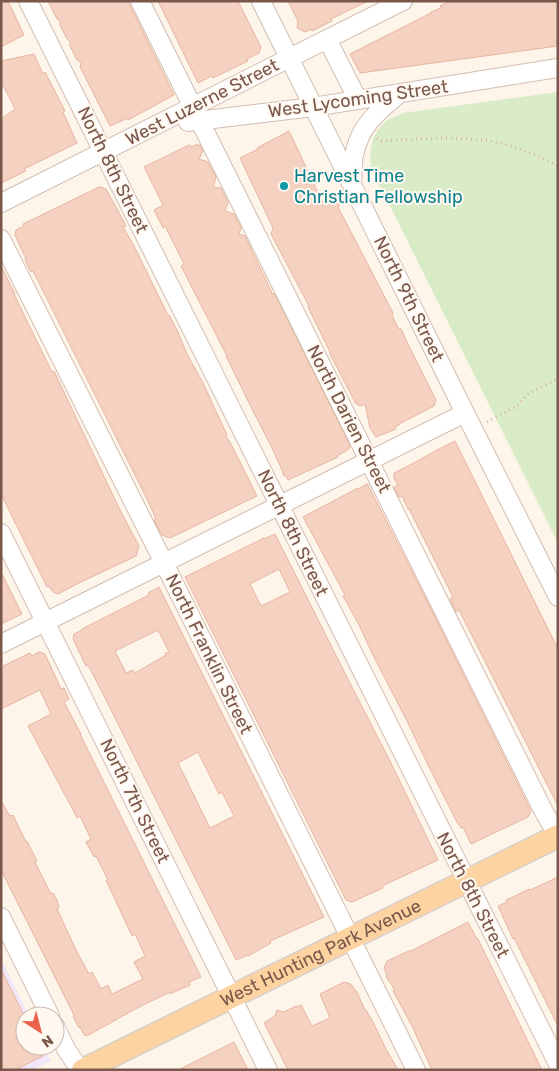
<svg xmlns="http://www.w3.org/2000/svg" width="559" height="1071" font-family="Rubik,sans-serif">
<rect width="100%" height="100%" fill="#fdf4ea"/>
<path fill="#f1e6fa" d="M1,959L29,1016H25V1046H43L51,1061L32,1070H1Z"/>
<path fill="#d9ecc7" d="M558,92V543L371,168C369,151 371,134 385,122C389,118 398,116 403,113Z"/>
<path fill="#f4d1c0" stroke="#e7b6a0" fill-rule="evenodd" d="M1,1H8L24,35L1,47Z
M48,1H79L80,3L82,1H128L174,95L128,120V118L110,126L80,67L81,63L77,60L70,46V42L67,39L60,25V21L57,19Z
M158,1H238L261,47L259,53L247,59L248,61L213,78L212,76L198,83Z
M288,1H368L331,19L332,21L312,31L311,29L305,32L297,28L298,21Z
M450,1H558V40H556L558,46L360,73L350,54L431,13V12L441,8L440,6Z
M34,54L43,74L45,72L65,111L63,112L77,143L24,169L26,171L1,183V119L15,109L1,81V61Z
M289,131L323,203L324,204L330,201L340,204L338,207L391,309L393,313L392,315L398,328L401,329L407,342L436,400L434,406L399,424V425L395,427L396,429L376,437L370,428L365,404L361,406L356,404L330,354V352L308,307L309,306L271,234L273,228L240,158L258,149L257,148Z
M198,144V146L200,145L203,151L199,159L208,162L216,177L213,187L221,188L228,202L225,211L234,214L241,228L239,234L245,236L273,295L274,293L350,445L349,449L337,456L338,457L288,480L287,477L283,475V472L271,446L253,411L226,356H227L181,266L184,264L165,226L163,228L154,210L163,205L144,167L189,145H190L191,147Z
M101,187L106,189L122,218L126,226L123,227L134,246L168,315H169L177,330L187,354L203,383L227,435L226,436L232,446L257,496L170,538L162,535L154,520L156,519L147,499L33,271L31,272L25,260L26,259L15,235L16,230L24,226L23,224L97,188Z
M1,266L15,294H14L24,315L52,372L54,371L119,508L139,546L136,556L81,582L58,594L53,592L49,586L47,587L1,494Z
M455,441L558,649V806L459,610L456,612L450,599L453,597L409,509H408L402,496L399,497L394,487L398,485L394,478V473L410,465L437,450Z
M367,484L368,485L431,609L531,811L528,817L471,844L463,827L461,828L457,822L430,769L407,721L373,655L359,625L343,596L345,595L303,517L358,488V489Z
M275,534L355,693L390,761L438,860L382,886L383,888L352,902L346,900L185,577L258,541L264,538V539ZM279,569L290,592L261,606L250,584Z
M1,572L22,614L1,624Z
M159,587L324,917L270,941L271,943L248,956V955L236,960L103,694L88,665L86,666L73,639L74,634L82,630V629L149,595L148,593ZM158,630L169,652L165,653L166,655L135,673L133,670L126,673L115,651ZM198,752L219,794L222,792L234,816L210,828L178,763Z
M39,652L45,654L61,689L64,688L69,699L64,702L81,734H80L201,977L189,982L190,985L170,994V992L137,1008L87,1036L86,1035L85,1036L80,1027L79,1028L73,1016L74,1015L1,870V801L10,816L13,815L26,842L27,841L37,861L35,862L51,894L53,893L57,900L59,908L57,909L77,952L89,974L92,972L101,989L108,985L112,994L143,979L134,962L145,956L135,934L132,936L106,880H108L96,856L94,857L86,842L91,839L80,816L77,818L73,810L28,726L51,714L40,690L1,709V667L30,653L32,656Z
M558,877V1026L514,938L513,939L498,906L507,902L506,900L515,896L529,889L530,890Z
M468,922L477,939H478L542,1070H432L412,1026L393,991L395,990L386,977L387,976L384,968L387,961L411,950V951Z
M1,969L25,1017V1046H39L43,1056L15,1070H1Z
M344,982L351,984L355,991L356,990L365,1010H366L372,1020L386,1049L398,1070H288L264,1023L275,1016L277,1010L284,1012L296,1006V1007L301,1005L312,1026L330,1018L320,994Z
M234,1042L248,1070H178Z"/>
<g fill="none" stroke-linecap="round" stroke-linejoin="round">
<defs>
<path id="minor" d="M28,1L558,1064
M140,1L544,812L558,836
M261,1L465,413L558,597
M327,39L358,100
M188,122L313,107L558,68
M352,183C353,173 352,161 355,151C362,123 379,111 400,93
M1,203L403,1
M1,239L164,563L416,1070
M1,533L268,1070
M1,644L465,413
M1,917L50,1016
M55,1026L66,1049L80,1070"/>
<g id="major">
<path id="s1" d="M83,1070C241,991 400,915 558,836"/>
</g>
</defs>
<use href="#minor" stroke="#d3bdb1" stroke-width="20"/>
<use href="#major" stroke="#d9d0cd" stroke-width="25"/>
<path stroke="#d9b4a2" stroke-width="3" stroke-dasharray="1 4" stroke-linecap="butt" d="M377,138L382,141C418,139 454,136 490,141C514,145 536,155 558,166
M487,422L517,406L529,393L558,379"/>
<use href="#minor" stroke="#fff" stroke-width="18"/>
<use href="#major" stroke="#fdd4a1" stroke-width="22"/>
</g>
<circle fill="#0f9aa8" stroke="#fff8f1" stroke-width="2" cx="284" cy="186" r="5"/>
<g text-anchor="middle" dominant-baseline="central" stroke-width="4" stroke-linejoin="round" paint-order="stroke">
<g font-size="18" fill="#79584b" stroke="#fff8f1">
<text transform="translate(358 99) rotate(-8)">West Lycoming Street</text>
<text transform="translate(202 102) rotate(-27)">West Luzerne Street</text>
<text transform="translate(113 170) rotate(64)">North 8th Street</text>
<text transform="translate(409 299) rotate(64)">North 9th Street</text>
<text transform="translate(349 419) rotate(63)">North Darien Street</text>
<text transform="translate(293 533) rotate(64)">North 8th Street</text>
<text transform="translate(209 654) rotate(64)">North Franklin Street</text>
<text transform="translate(135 801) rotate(64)">North 7th Street</text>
<text transform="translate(473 895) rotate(63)">North 8th Street</text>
<text stroke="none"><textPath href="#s1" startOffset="265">West Hunting Park Avenue</textPath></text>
</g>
<g font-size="18" fill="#0d838f" stroke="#fff8f1" text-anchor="start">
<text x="294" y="176">Harvest Time<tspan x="294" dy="21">Christian Fellowship</tspan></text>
</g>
</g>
<rect width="559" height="1071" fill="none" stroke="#79584b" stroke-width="5"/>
<g transform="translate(40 1031) rotate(144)"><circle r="24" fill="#fff8f1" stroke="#c9b8af"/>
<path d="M0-4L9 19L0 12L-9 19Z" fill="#ea644c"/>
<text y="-8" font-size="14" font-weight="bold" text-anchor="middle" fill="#79584b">N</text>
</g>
</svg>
